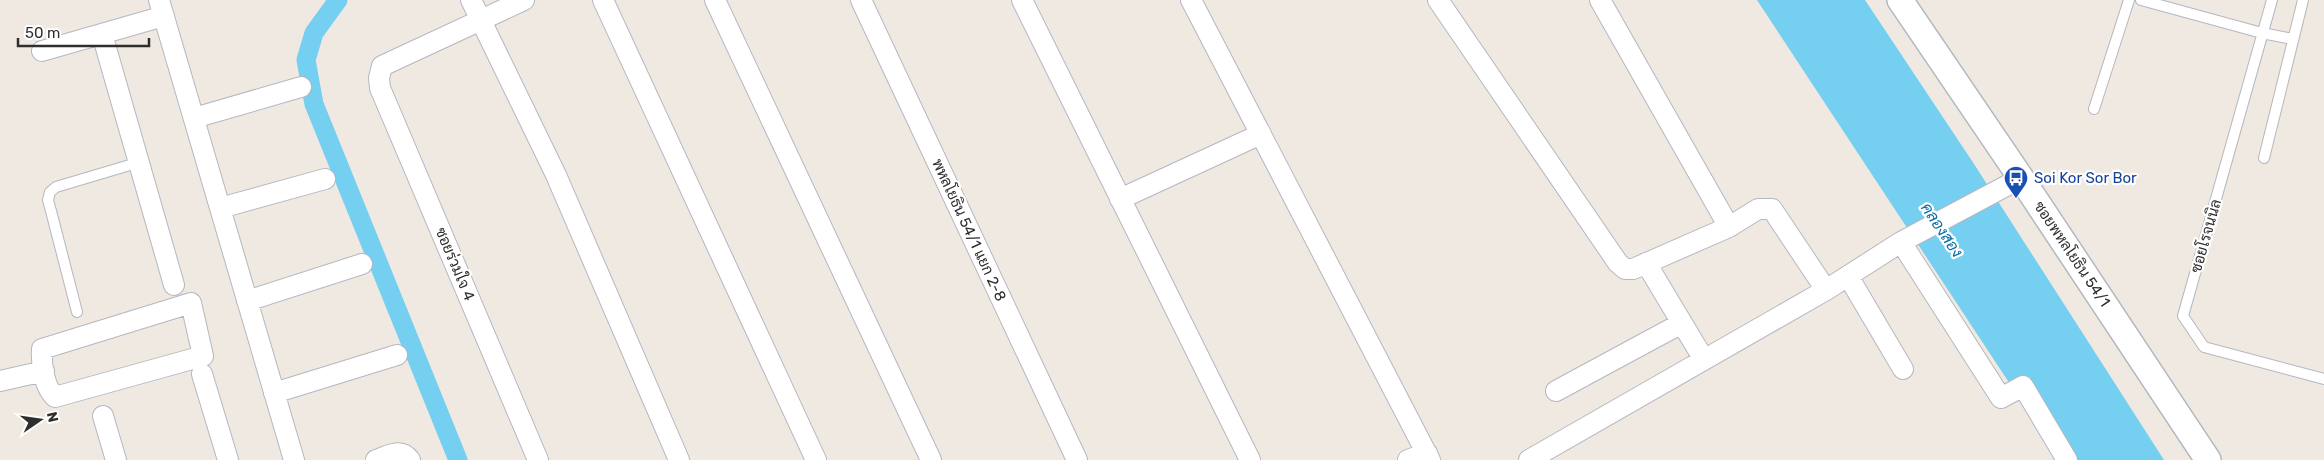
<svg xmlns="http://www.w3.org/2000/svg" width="2324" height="460" font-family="Rubik,Sarabun,sans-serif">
<rect width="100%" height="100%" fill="#efe9e1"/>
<path fill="#75cff0" d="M1757,0H1865L1974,164L2164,460H2060Z"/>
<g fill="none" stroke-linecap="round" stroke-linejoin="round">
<path stroke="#75cff0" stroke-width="19" d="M338,0L314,33L306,60L314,104L458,460"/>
<defs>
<path id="service" d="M2141,0L2262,33L2293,39
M2272,0L2183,316L2204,347L2324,379
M2094,109L2129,0
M2264,158L2303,0
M77,312L51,211L48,200L50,192L56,187L140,162"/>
<path id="minor" d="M159,0L294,460
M471,0L556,175L679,460
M524,0L382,66L379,78L380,88L538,460
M603,0L816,460
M715,0L931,460
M861,0L1077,460
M1022,0L1250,460
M1191,0L1430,460
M1438,0L1618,263L1625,269H1633L1729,227L1758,209H1772L1826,290
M1600,0L1729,227
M102,34L174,285
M42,51L164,16
M194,118L301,87
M1120,199L1261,134
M220,208L325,179
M1901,242L2001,398L2023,386L2067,460
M1646,263L1703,358
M1848,276L1903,369
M247,301L362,264
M191,303L203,356L55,397C44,387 41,364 42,349Z
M202,374L228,460
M0,381L44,371
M1556,391L1682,323
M274,393L397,355
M103,416L116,460
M376,460C388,456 401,447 410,460
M1408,460L1427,453
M1529,460L1826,290L1901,242L2021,178"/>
<path id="tertiary" d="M1900,0L2021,178L2208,460"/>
</defs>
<use href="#service" stroke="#b4b7c1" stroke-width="12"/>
<use href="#minor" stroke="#b4b7c1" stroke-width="22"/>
<use href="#tertiary" stroke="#b4b7c1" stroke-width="28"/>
<use href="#service" stroke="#fff" stroke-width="10"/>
<use href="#minor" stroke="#fff" stroke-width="20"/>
<use href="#tertiary" stroke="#fff" stroke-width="25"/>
</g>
<defs>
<symbol id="bus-pin" viewBox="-11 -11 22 30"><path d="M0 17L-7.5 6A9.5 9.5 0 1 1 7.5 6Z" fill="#1a4fb4" stroke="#fff"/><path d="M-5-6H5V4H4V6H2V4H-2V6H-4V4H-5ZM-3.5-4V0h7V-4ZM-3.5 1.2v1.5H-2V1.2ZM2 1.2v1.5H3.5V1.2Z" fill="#fff"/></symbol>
</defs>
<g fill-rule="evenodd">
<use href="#bus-pin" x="2002" y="164" width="28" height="38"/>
</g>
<g text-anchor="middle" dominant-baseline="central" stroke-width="4.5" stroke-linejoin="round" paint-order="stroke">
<g font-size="15" fill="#164399" stroke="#fff" text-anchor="start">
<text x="2034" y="178">Soi Kor Sor Bor</text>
</g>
<g font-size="15" fill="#2e2e2e" stroke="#fff">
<text transform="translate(969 230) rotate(65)">พหลโยธิน 54/1 แยก 2-8</text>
<text transform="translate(2206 236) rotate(-74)">ซอยโรจนนิล</text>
<text transform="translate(2072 254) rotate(56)">ซอยพหลโยธิน 54/1</text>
<text transform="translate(455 264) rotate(67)">ซอยร่วมใจ 4</text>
</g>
<g font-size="16" font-style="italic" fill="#0d6fa3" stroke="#fff">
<text transform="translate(1942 230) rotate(56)">คลองสอง</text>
</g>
</g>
<g transform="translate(40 420) rotate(77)" stroke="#ffffff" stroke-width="4" paint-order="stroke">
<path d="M0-4L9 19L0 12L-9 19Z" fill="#2e2e2e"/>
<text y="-8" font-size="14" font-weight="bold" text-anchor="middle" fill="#2e2e2e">N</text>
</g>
<path d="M18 38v8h131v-8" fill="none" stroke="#2e2e2e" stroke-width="2.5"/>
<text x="25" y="38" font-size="15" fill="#2e2e2e" stroke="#ffffff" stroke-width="4" paint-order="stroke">50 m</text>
</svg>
